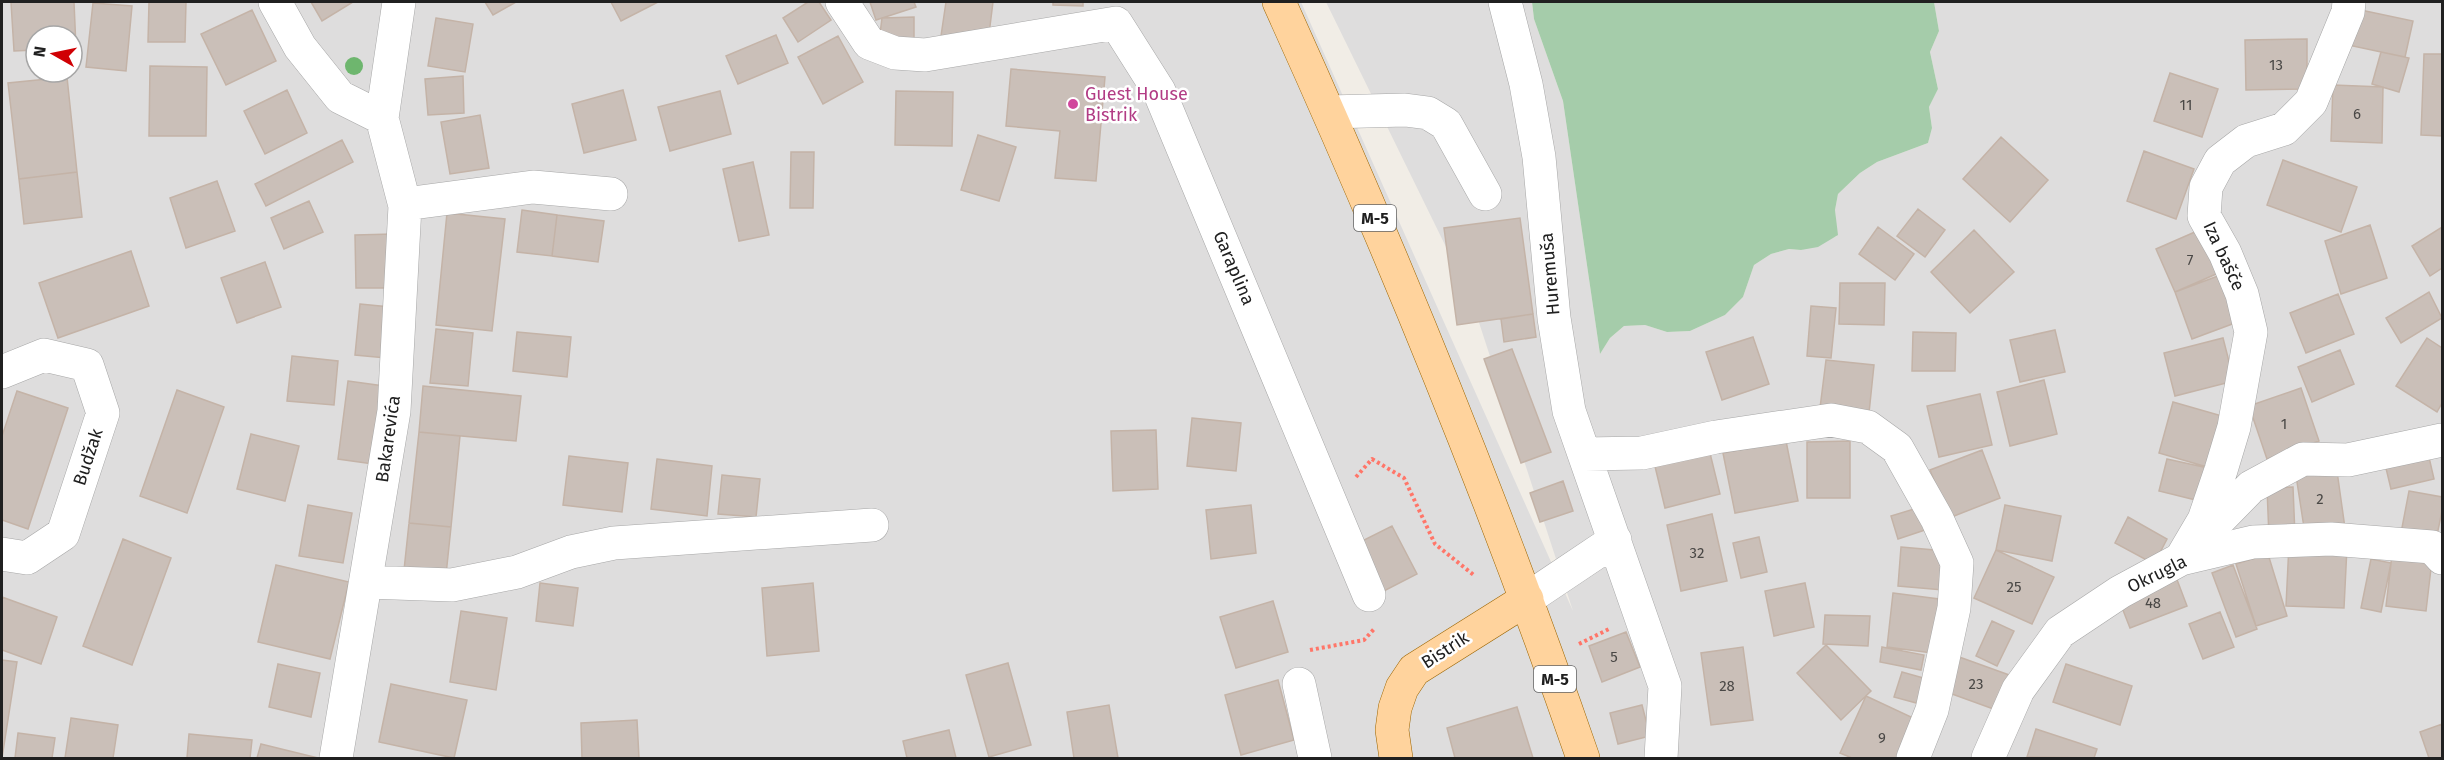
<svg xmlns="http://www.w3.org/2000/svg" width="2444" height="760" font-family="'Fira Sans',sans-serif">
<rect width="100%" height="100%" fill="#f1ede6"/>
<path fill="#dedddd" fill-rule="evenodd" d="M2,2H1301L1573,611L1471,298L1326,2H1532L1534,19L1563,101L1600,354L1610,338L1624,326L1645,325L1667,332L1690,331L1725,315L1743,297L1754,265L1771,254L1789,249L1801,250L1837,236L1835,210L1838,194L1860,173L1877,162L1928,143L1932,128L1929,107L1938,89L1930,52L1939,31L1934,2H2442V758H2ZM36,36H72V72H36Z"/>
<path fill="#a5ccaa" d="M1532,2H1934L1939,31L1930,52L1938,89L1929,107L1932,128L1928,143L1877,162L1860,173L1838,194L1835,210L1838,235L1818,247L1801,250L1789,249L1771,254L1754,265L1743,297L1725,315L1690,331L1667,332L1645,325L1624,326L1610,338L1600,354L1563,101L1534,19Z"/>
<path fill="#cabfb8" stroke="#c4b3a7" stroke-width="1.5" d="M11,2H74L76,48L72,49V36H36V50L14,51Z
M149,2H186L185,42H148Z
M311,2H353L322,21Z
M485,2H516L493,15Z
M611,2H658L621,21Z
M808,2H819L831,20L798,42L783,18Z
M870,2H914L916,7L876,20Z
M946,2H993L988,42L941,36Z
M1053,2H1083V6L1053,5Z
M93,3L132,6L126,71L86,67Z
M2356,9L2413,21L2405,57L2348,45Z
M252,10L276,61L226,85L201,34Z
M914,17V43L879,42L882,18Z
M436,18L473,24L465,72L428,66Z
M776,35L788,63L738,84L726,56Z
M838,36L863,82L823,104L798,57Z
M2307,39V89L2246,90L2245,40Z
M2381,52L2409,58L2399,92L2372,84Z
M2424,54H2442V136L2421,135Z
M150,66L207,67L206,136H149Z
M1011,69L1105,77L1096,181L1055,178L1060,131L1006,126Z
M2170,73L2218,89L2202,137L2154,121Z
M463,76L464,113L428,115L425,79Z
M67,77L77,172L19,179L8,83Z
M2333,85L2383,87L2382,143L2331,141Z
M287,90L307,133L265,154L244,111Z
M623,90L636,140L584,153L572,104Z
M720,91L731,134L670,151L658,107Z
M896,91L953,92L952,146L895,145Z
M480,115L489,168L450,174L441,122Z
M978,135L1016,147L999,201L961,190Z
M2001,137L2048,180L2010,222L1963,179Z
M342,140L353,162L266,206L255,184Z
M2144,151L2194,169L2176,219L2127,201Z
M791,152H814L813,208H790Z
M2283,160L2357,187L2341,232L2267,205Z
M753,162L769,235L739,241L723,169Z
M77,172L82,217L24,224L19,179Z
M217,181L235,231L186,248L170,198Z
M309,201L323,232L284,249L271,218Z
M1918,209L1945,230L1925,257L1897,236Z
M522,210L557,215L552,256L517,252Z
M447,213L505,219L492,331L436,325Z
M557,215L604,221L598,262L552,256Z
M1520,218L1533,314L1457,325L1444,228Z
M2370,225L2387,278L2341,294L2325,241Z
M1878,227L1914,254L1895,280L1859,254Z
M2442,227V268L2430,276L2412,246Z
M2204,228L2223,271L2175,292L2156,249Z
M1974,230L2014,272L1970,313L1931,272Z
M393,234L394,288H356L355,235Z
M131,251L149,306L58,338L39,283Z
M265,262L281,307L237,323L221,278Z
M2226,273L2243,320L2192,339L2175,292Z
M1840,283H1885L1884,325L1839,324Z
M2429,292L2442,318L2401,343L2386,318Z
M2338,294L2354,334L2306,353L2290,313Z
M360,304L390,307L386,358L355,355Z
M1811,306L1836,308L1831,358L1807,356Z
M1533,314L1536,337L1504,342L1501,319Z
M436,329L473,333L468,386L430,383Z
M2055,330L2065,372L2020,382L2010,340Z
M517,332L571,337L567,377L513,371Z
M1913,332L1956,333L1955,371H1912Z
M1753,337L1769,384L1722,400L1706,352Z
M2223,338L2234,381L2175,396L2164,353Z
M2427,338L2442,348V403L2437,412L2396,386Z
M1512,349L1551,452L1521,463L1484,359Z
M2340,350L2354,384L2312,402L2298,367Z
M292,356L338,361L334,405L287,401Z
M1826,360L1874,365L1869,413L1820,408Z
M2044,380L2057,434L2010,446L1997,392Z
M348,381L391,387L380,465L338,459Z
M423,386L521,396L516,441L419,432Z
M2301,388L2319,441L2267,459L2249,406Z
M177,390L224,407L187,513L140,496Z
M17,391L68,408L28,529L2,520V436Z
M1980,394L1992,445L1939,457L1927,406Z
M2173,402L2229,418L2214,469L2159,453Z
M1192,418L1241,423L1236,471L1187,466Z
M1156,430L1158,489L1113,491L1111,431Z
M419,432L460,436L451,527L409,523Z
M251,434L299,446L285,501L237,489Z
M1786,441L1798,501L1735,513L1723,453Z
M1850,441V498H1807V442Z
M1708,445L1720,494L1665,508L1653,458Z
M1982,450L2000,498L1949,518L1930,470Z
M2428,453L2434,479L2391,489L2385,464Z
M569,456L628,463L622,512L563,505Z
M657,459L712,466L707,516L651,509Z
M2167,459L2217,470L2208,503L2159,491Z
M2336,464L2345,528L2305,534L2295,469Z
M722,475L760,479L756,517L718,514Z
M1563,481L1573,511L1540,522L1530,493Z
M2293,487L2295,536L2269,537L2267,488Z
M2409,491L2442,497V511L2436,540L2401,533Z
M308,505L352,513L343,563L299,556Z
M1251,505L1256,553L1211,559L1206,510Z
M2005,505L2061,516L2052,561L1996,550Z
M1924,506L1931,528L1898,539L1891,516Z
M1712,514L1727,581L1681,591L1667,525Z
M2128,517L2167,539L2154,564L2115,543Z
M409,523L451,527L446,575L404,570Z
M1392,526L1417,574L1380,593L1356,544Z
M1759,537L1767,572L1741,578L1733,543Z
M123,539L171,558L132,665L83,646Z
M2289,544L2347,547L2344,608L2286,606Z
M1901,547L1946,551L1943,590L1898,586Z
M1996,550L2054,577L2032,624L1974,598Z
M2268,554L2287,616L2256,626L2236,564Z
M2392,555L2432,560L2426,611L2386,606Z
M2371,559L2391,563L2381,612L2361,608Z
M276,565L349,582L330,659L258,642Z
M276,565L349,582L330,659L258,642Z
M2233,565L2257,629L2236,637L2212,573Z
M2176,577L2187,606L2130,628L2119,600Z
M540,583L578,588L573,626L536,621Z
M813,583L819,651L767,656L762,588Z
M1805,583L1814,627L1774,636L1765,591Z
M1893,593L1939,599L1932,653L1887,647Z
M2,597L57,617L41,664L2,650Z
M1273,601L1288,652L1236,668L1220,617Z
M461,611L507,618L496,690L450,682Z
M461,611L507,618L496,690L450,682Z
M461,611L507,618L496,690L450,682Z
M2220,612L2234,647L2203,659L2189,624Z
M1825,615L1870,616L1868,646L1823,644Z
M1992,621L2014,631L1997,666L1976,656Z
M1626,632L1640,667L1602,682L1589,646Z
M1826,645L1871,691L1841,720L1797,673Z
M1743,647L1753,720L1711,725L1701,653Z
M1882,647L1924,655L1921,670L1880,662Z
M1951,654L2012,676L1999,711L1941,690Z
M2,660L17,662L2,758Z
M1008,663L1031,745L989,757L966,675Z
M278,664L320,673L311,717L269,707Z
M2066,664L2132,686L2120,725L2053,702Z
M1902,672L1927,679L1920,704L1894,697Z
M1278,680L1294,740L1241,755L1225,695Z
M391,684L467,700L454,758L379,742Z
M391,684L467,700L454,758L379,742Z
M1866,696L1924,723L1908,758H1852L1840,753Z
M1109,705L1118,758H1074L1067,712Z
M1642,705L1650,736L1618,744L1610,713Z
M1517,707L1533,758H1455L1447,728Z
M71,718L118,725L113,758H65Z
M637,720L639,758H582L581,723Z
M2442,724V758H2429L2420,732Z
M2036,729L2097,749L2094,758L2027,757Z
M949,730L956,758H907L903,741Z
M18,733L55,738L52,758H15Z
M189,734L252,740L250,758H187Z
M261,744L318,758H257Z"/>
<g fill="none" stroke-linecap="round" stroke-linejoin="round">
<defs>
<path id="minor" d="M275,2L300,47L340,97L382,118
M842,2L869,43L895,53L925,55L1116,23L1159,91L1369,595
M1505,2L1526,84L1539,157L1554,318L1569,411L1665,686L1661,758
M1329,112L1405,110L1428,113L1446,124L1485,194
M405,204L533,187L611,194
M2,372L44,355L87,365L103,413L63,534L27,558L2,554
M1585,454L1642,453L1716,437L1831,420L1868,427L1897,448L1937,519L1957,563L1954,608L1932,710L1913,758
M2201,538L2251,487L2303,459L2348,460L2442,440
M2181,559L2204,520L2221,470L2234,427L2251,332L2242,294L2225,253L2204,216L2206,187L2220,161L2246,141L2284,129L2311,102L2348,12L2349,2
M367,582L452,585L517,572L571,552L614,543L872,525
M1527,599L1615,540
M1299,684L1315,758
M336,758L394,411L405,206L382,118L399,2
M1988,758L2018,690L2060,632L2120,592L2181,559L2253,542L2331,539L2432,547L2442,558"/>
<path id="major" d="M1279,2C1391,249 1494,501 1583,758
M1396,758L1392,730L1395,708L1402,688L1414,670L1527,599"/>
</defs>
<use href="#minor" stroke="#a7a7a7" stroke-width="34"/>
<use href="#major" stroke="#9c6500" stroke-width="34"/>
<path stroke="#ff7669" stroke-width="4" stroke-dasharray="3 3" stroke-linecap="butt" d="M1356,477L1372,459L1404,478L1435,544L1475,576
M1579,644L1609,629
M1310,650L1364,640L1375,628"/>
<use href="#minor" stroke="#fff" stroke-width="33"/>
<use href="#major" stroke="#ffd39d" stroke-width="33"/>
</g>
<circle fill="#6eb66e" cx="354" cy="66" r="9"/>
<circle fill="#d1479c" stroke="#fff" stroke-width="2" cx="1073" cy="104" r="6"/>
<g text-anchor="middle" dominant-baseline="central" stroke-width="5" stroke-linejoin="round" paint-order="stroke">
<g font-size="15" fill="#4a4846">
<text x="2276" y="65">13</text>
<text x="2186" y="105">11</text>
<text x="2357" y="114">6</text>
<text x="2190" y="260">7</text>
<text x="2284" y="424">1</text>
<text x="2320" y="499">2</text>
<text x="1697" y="553">32</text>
<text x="2014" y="587">25</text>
<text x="2153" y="603">48</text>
<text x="1614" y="657">5</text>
<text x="1976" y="684">23</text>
<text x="1727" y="686">28</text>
<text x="1882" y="738">9</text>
</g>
<g fill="#fff" stroke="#636363" stroke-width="1.5">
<rect x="1354" y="205" width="42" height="26" rx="4.5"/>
<rect x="1534" y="666" width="42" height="26" rx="4.5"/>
</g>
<g font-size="16" font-weight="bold" fill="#202020">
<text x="1375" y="218">M-5</text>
<text x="1555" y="679">M-5</text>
</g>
<g font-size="18" fill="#b23c85" stroke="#fff" text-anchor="start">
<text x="1085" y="94">Guest House<tspan x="1085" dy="21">Bistrik</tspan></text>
</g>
<g font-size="18" fill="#202020" stroke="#fff">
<text transform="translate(2224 256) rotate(65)">Iza bašče</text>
<text transform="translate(1234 268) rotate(67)">Garaplina</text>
<text transform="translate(1550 274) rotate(-95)">Huremuša</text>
<text transform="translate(388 439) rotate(-82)">Bakarevića</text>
<text transform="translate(88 457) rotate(-72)">Budžak</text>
<text transform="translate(2157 574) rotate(-26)">Okrugla</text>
<text transform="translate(1445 650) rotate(-33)">Bistrik</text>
</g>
</g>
<rect width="2444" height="760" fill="none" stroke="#202020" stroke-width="6"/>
<g transform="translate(54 54) rotate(279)"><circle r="28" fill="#ffffff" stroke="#a6a6a6" stroke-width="1.5"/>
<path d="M0-4.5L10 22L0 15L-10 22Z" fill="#d00004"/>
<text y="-9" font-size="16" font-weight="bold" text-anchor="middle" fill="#202020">N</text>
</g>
</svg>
